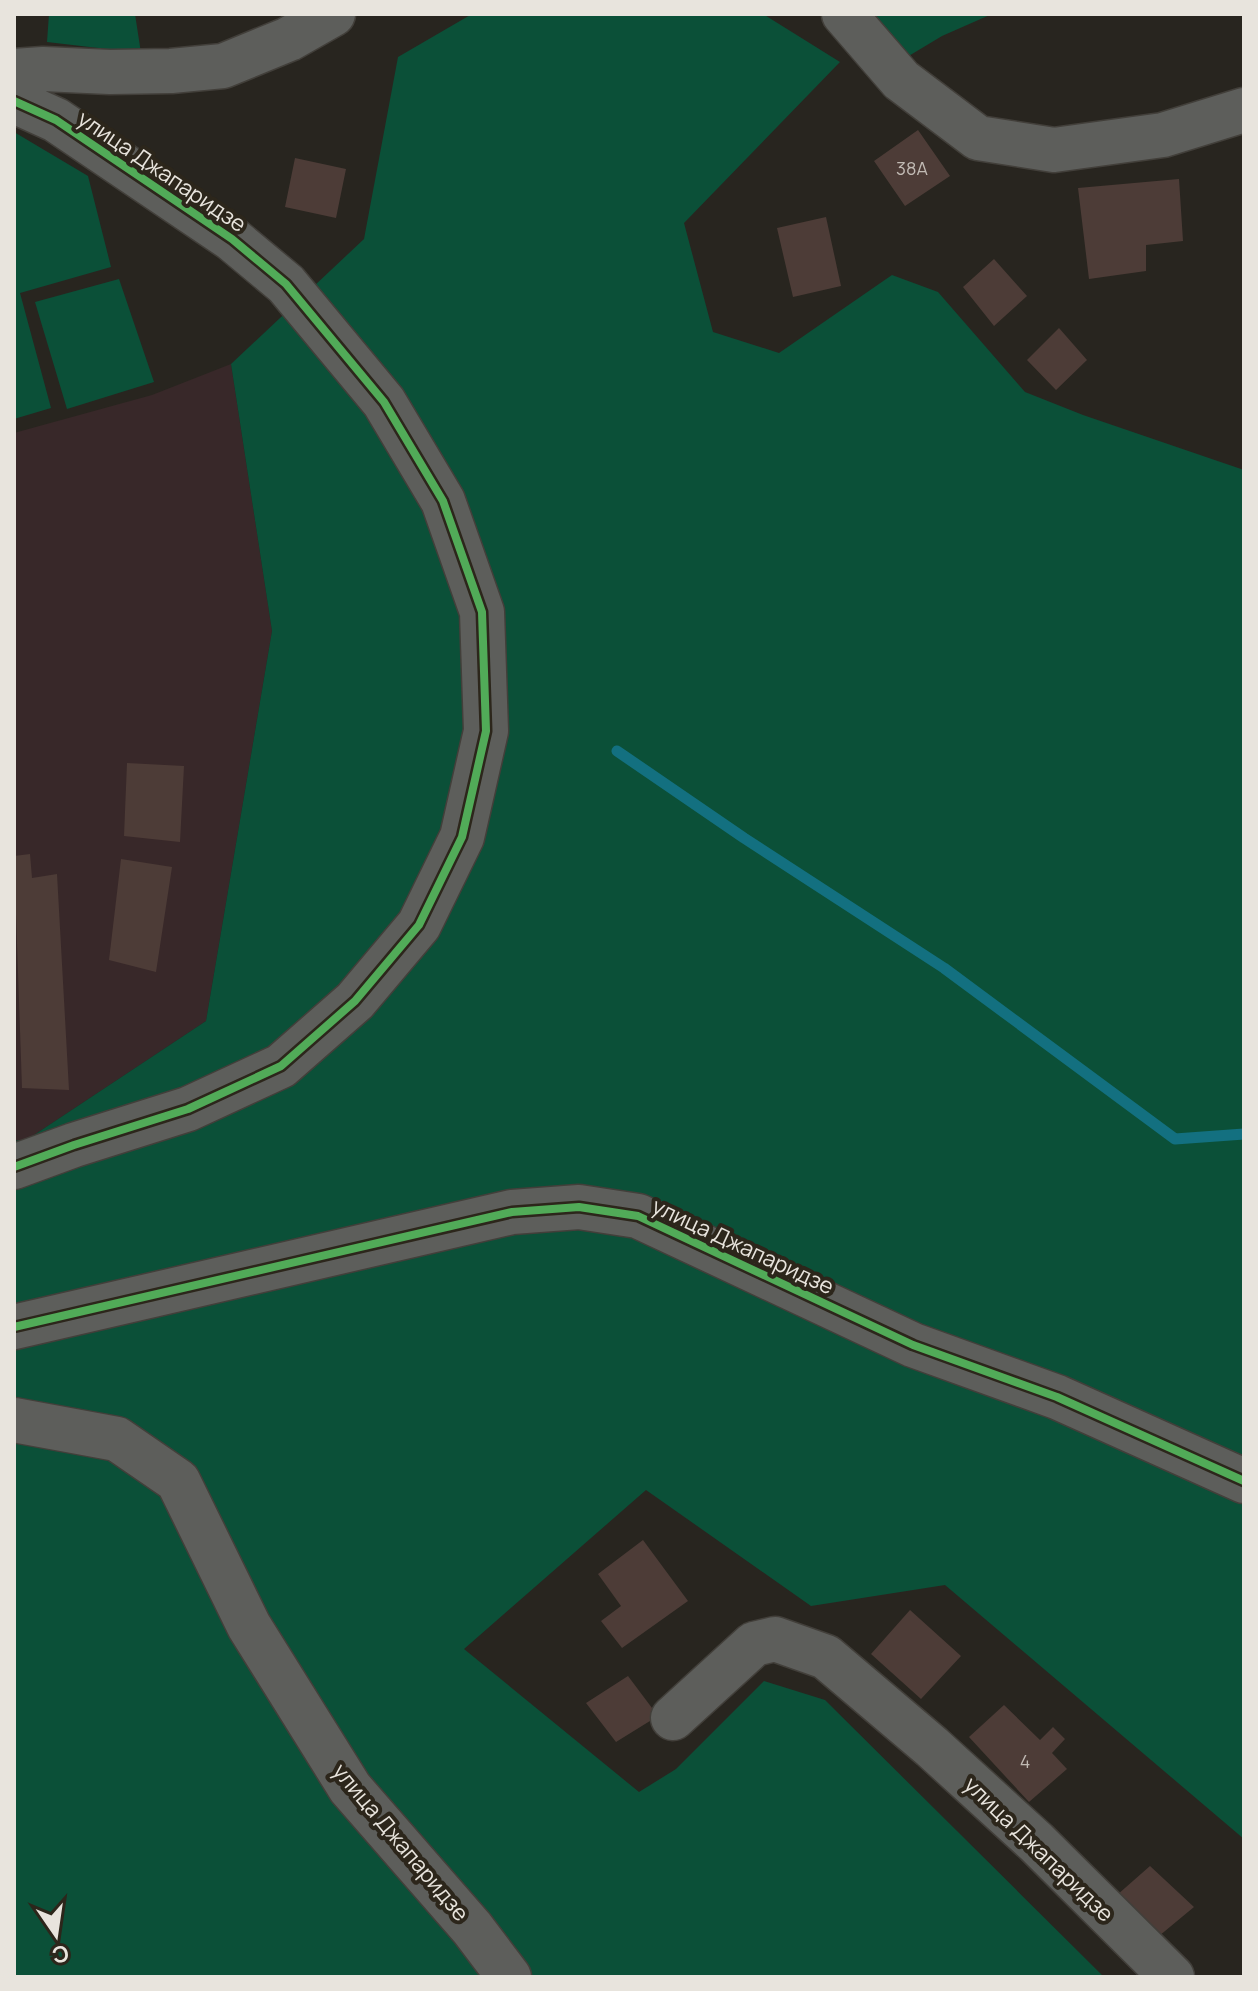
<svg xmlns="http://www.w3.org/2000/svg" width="1258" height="1991" font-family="Manrope,sans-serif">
<rect width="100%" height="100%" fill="#28251f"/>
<path fill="#382829" d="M231,364L272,631L206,1021L28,1139L14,1141V433L152,395Z"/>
<path fill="#0b5038" d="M49,14H135L141,53L47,42Z
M472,14H763L840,62L684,223L713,332L779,353L892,275L938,292L1025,392L1083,415L1244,470V1839L945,1585L811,1606L646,1490L464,1649L639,1792L676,1769L764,1681L825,1700L1104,1977H14V1141L28,1139L206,1021L272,631L231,364L364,239L398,57Z
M855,14H992L942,36L897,63Z
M14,132L88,176L111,267L20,293L51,408L14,419Z
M119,279L154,382L67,409L35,302Z"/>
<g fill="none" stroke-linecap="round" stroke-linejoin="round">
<path stroke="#137080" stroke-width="11" d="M617,751L744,838L944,968L1175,1139L1244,1134"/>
</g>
<path fill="#4d3c37" d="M918,130L950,176L905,206L874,161Z
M295,158L346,169L336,218L285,207Z
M1179,179L1183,241L1146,245V271L1089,279L1078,188Z
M826,217L841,286L793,297L777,228Z
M994,259L1027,296L994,326L963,287Z
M1059,328L1087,360L1056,390L1027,360Z
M127,763L184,766L180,842L124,836Z
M30,854L32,878L57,874L69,1090L22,1088L14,856Z
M121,859L172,867L156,972L109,960Z
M643,1540L688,1601L622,1648L601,1621L621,1606L598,1574Z
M910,1610L961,1656L921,1699L871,1654Z
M628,1676L658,1716L616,1742L586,1703Z
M1004,1705L1040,1740L1053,1727L1065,1739L1052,1753L1067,1769L1029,1802L969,1737Z
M1150,1866L1194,1907L1159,1936L1117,1895Z"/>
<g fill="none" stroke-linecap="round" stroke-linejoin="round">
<defs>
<path id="minor" d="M844,14L901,80L978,138L1054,150L1163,135L1244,110
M14,71L43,69L110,72L171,71L223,66L289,39L333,14
M14,101L56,120L232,239L286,284L384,402L443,501L482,612L486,731L462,837L419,925L355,1001L281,1066L188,1109L74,1145L14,1167
M14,1327L512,1212L579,1207L638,1216L913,1345L1057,1397L1244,1481
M14,1420L117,1439L178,1481L249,1626L350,1788L472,1928L509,1977
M673,1718L754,1644L775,1639L826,1657L932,1747L1036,1842L1172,1977"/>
</defs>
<use href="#minor" stroke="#423f3a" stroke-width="47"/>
<use href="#minor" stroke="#5d5e5b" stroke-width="44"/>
<defs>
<path id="cycleway" d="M14,101L56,120L232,239L286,284L384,402L443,501L482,612L486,731L462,837L419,925L355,1001L281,1066L188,1109L74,1145L14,1167
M14,1327L512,1212L579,1207L638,1216L913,1345L1057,1397L1244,1481"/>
</defs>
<use href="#cycleway" stroke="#2c261b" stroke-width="13"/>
<use href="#cycleway" stroke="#51ab58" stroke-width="8"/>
</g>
<g text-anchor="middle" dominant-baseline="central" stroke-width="8" stroke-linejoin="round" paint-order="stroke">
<g font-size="18" fill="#c1bab4">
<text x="912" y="168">38А</text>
<text x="1025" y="1761">4</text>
</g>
<g font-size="22" fill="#e8e4dd" stroke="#2c261b">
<text transform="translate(162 171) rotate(34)">улица Джапаридзе</text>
<text transform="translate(743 1246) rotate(25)">улица Джапаридзе</text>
<text transform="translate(401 1842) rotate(50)">улица Джапаридзе</text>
<text transform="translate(1039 1849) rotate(44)">улица Джапаридзе</text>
</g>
</g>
<rect width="1258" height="1991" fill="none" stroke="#e8e4dd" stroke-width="32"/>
<g transform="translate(56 1935) rotate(167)" stroke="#2c261b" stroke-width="6" paint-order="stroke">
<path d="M0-6L14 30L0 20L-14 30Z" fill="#e8e4dd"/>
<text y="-12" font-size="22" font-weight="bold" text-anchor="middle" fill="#e8e4dd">С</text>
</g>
</svg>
